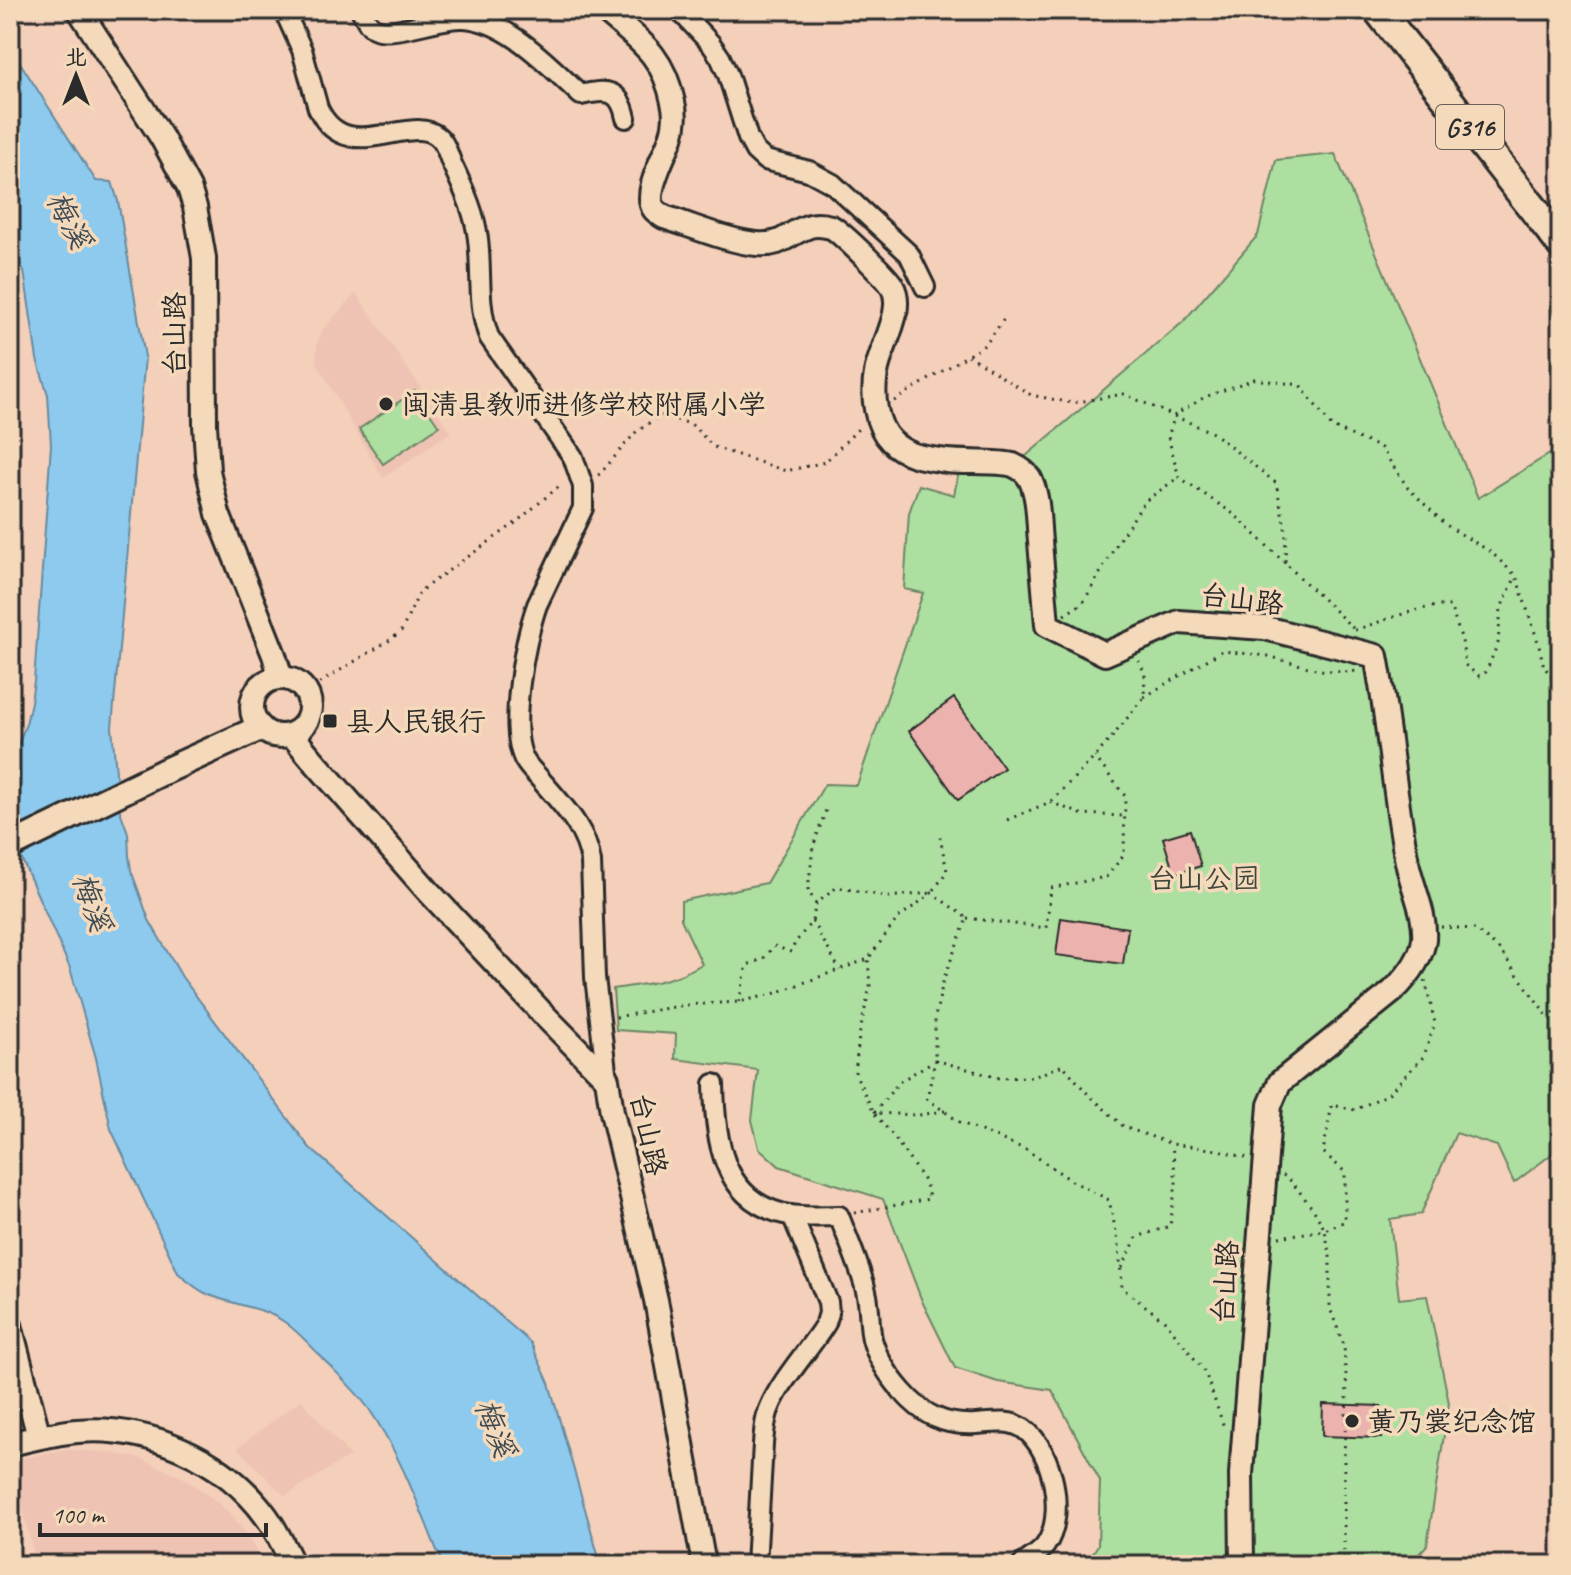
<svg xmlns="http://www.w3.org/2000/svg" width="1571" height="1575" font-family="Caveat,'LXGW WenKai TC',sans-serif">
<rect width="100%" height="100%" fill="#f4cfb9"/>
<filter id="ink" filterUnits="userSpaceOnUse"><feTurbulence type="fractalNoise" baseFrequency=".0125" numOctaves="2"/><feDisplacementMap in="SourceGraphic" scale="16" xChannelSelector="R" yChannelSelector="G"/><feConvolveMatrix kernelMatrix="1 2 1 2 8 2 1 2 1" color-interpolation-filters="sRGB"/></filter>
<g filter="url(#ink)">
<path fill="#eec3b3" d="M356,293L451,432L383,478L316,361L317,343L324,328Z
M301,1400L350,1456L285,1496L237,1448Z
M69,1450L105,1452L142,1459L184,1478L208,1495L233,1516L248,1537L264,1565H10L35,1558L11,1461L46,1453Z"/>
<path fill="#addfa0" stroke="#6c8566" stroke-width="2" d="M1335,154L1478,498L1561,447V1147L1514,1183L1497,1146L1456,1133L1421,1214L1390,1219L1399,1299L1427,1296L1449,1403L1427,1545L1409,1565H1085L1098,1545L1100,1481L1052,1390L998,1382L955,1368L922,1301L883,1199L779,1166L759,1148L752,1120L758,1070L675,1059L676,1034L616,1030L613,989C647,984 672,982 702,964L681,919V901L766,883L825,784L857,785L923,593L904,589L909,513L919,485L954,495L963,451L1026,456L1183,322L1258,235L1276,160Z
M415,391L439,426L383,464L359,429Z"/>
<path fill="#8ecaee" stroke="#668aa0" stroke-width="2" d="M10,47L96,181L112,182L118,201L145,357L112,727L119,808L128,833L129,856L131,870L149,920L182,977L309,1147L531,1343L549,1383L601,1565H443C421,1512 402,1457 369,1409C356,1391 339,1375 323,1359C310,1345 298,1331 283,1321C260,1306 232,1305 207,1294C196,1289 187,1281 178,1273L111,1129L96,1058L70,968L23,862L10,827V765L26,724L31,702L34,681L51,445L48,395L37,359L24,271L10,242Z"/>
<path fill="#ecb2ae" stroke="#2b2b2b" stroke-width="2" d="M954,698L1004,768L958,800L909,731Z
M1190,830L1201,866L1174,874L1163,838Z
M1061,918L1128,928L1123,964L1056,955Z
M1323,1404L1381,1406V1438L1322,1436Z"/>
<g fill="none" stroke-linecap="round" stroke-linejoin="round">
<defs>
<path id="minor" d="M284,10L302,50L318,108C347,172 417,106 442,141C447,148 449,157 452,164C463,188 475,212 478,239C482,272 477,305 489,337L573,457L583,486V508L537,605C525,639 507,730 525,761C529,768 536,774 541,780C563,806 586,828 591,862L595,977L607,1079
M361,10C365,17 369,27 376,29C394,36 440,17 463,18C508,20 549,66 581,95C607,89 620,89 626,118
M679,10L711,44L720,57L728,75L748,138L755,151L765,160L809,171L833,184L909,254L925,287
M714,1084C715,1137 721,1199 784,1214C802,1218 821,1216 839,1216C848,1240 863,1273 867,1296C870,1310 869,1325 872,1339C877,1358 889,1376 902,1391C923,1415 944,1426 976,1424C992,1423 1010,1419 1024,1429C1053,1450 1067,1516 1045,1546C1039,1554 1029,1559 1022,1565
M756,1565L763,1444C764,1431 765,1418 770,1407C781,1380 810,1349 826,1323L829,1313L828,1302L792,1215"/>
<path id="tertiary" d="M79,10L162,138L189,188L195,207L204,258L205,425L208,471L218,514L274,655L281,678
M604,10C638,40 663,53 673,102C676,113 675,127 671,138C665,155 643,193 654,209C656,212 660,214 664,217C690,225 730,242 757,244C783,246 787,234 807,227C814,224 824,225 831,227C840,231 886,276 892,286C906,310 880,347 876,373C872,395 875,425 891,441C907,457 926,458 947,461C964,463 1000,461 1013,465C1020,468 1028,474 1031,481C1039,499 1038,522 1040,541C1042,569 1045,597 1047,625L1105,654L1179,622L1265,628L1376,656C1389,724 1394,794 1407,862C1412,887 1426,914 1424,939C1422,958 1406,978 1393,991L1280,1082L1270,1105L1241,1474L1242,1565
M252 707a29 29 0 1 1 58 0a29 29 0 1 1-58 0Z
M292,735L312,759L429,892L545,1016L607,1079L612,1112L656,1300L704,1565
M10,1325L39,1437
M10,1444C32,1439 54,1433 77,1431C147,1425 224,1458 266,1516C277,1531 285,1548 293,1565"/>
<path id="secondary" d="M10,846L163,772L260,728"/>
<path id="trunk" d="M1378,10L1561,244"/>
</defs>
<use href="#minor" stroke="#2b2b2b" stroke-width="24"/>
<use href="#tertiary" stroke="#2b2b2b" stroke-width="28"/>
<use href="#secondary" stroke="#2b2b2b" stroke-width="30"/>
<use href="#trunk" stroke="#2b2b2b" stroke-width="34"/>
<path stroke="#2b2b2b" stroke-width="3" stroke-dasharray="2 6" stroke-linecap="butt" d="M968,355L1031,395L1072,403L1124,394L1213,433L1276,483L1286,532L1285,563L1357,632
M894,401L986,344L1006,316
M598,475L600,474L635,433L660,415L691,424L714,447L786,471L825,462L862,425
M1285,563L1235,515L1179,477L1168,437L1175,415L1205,397L1254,379L1300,385L1332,427L1381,448L1408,488L1446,525L1491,552L1516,576L1538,642L1544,667L1561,687
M1064,615L1083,603L1119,540L1145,501L1179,477
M1355,630C1381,622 1423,604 1450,606L1462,640L1465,665L1479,676L1486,672L1498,643L1501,608L1516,576
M306,691L390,640L402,630L420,591L514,524L557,488L564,485
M1144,697L1222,651L1268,656L1319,670L1348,672L1357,671
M1050,802L1081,814L1124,816
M1007,820L1050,802L1095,757L1113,736L1144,697L1145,674L1139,661
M816,904L808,890L813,847L827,807
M967,918L1046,928L1051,888L1106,877L1124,855L1125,796L1095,757
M812,921L840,970
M1441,927L1475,929L1499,949L1546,1014L1561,1012
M739,1002L747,965L763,959L774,946L791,952L795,943L812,921L816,904L837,887L888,897L932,893L947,871L939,833
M616,1017L685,1005L739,1002L773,994L868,959L898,918L932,893L967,918L944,978L935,1017V1060L999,1078L1033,1077L1063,1065L1086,1092L1124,1127L1172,1144L1218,1150L1248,1158
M945,1111L919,1115L874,1113L899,1082L935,1060L927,1099L961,1123L1025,1149L1072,1181L1109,1200L1119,1246L1122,1288L1165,1321L1205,1372L1225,1430
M1283,1175L1291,1181L1313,1209L1325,1230L1330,1256V1308L1344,1346L1347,1394L1344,1456V1565
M854,1213L929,1199L926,1184L894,1137L874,1113L855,1073L859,1036L870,986L868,959
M1279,1237L1325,1230L1345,1221V1172L1323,1152L1332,1105L1355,1110L1388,1094L1424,1056L1435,1023L1425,980
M1122,1268L1137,1237L1170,1226L1176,1183L1172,1144"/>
<use href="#minor" stroke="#f4d9bb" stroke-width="18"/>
<use href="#tertiary" stroke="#f4d9bb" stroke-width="22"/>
<use href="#secondary" stroke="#f4d9bb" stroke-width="24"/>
<use href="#trunk" stroke="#f4d9bb" stroke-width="28"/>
</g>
</g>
<g fill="#2b2b2b" stroke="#f4d9bb" stroke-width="3">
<circle cx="386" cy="404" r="8"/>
<rect x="322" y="713" width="16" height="16" rx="4"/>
<circle cx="1352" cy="1421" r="8"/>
</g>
<g text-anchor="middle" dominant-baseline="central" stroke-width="7" stroke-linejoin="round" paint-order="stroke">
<rect fill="#f4d9bb" stroke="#675f56" stroke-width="2" x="1436" y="105" width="68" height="44" rx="6"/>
<g font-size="26" font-weight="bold" fill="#2b2b2b">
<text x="1470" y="127">G316</text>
</g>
<g font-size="28" fill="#2b2b2b" stroke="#f4d9bb">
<text transform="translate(174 334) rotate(-90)">台山路</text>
<text transform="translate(1242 599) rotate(7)">台山路</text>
<text transform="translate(649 1134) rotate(78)">台山路</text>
<text transform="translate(1225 1282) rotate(-86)">台山路</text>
</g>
<g font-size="28" fill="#2b2b2b" stroke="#f4d9bb" text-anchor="start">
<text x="402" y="404">闽清县教师进修学校附属小学</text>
<text x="346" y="721">县人民银行</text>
<text x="1368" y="1421">黄乃裳纪念馆</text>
</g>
<g font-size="28" fill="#3e463d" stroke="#f4d9bb">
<text x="1204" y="878">台山公园</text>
</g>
<g font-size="30" font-style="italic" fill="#3f4b52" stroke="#f4d9bb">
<text transform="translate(69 220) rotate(62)">梅溪</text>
<text transform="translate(92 902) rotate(70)">梅溪</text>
<text transform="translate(495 1428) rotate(68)">梅溪</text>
</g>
</g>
<rect width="1571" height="1575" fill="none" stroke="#f4d9bb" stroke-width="40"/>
<rect x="20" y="20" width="1531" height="1535" fill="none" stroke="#2b2b2b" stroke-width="3" filter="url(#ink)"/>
<g transform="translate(76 76)" stroke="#f4d9bb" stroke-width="6" paint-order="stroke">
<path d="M0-6L14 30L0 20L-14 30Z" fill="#2b2b2b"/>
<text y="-12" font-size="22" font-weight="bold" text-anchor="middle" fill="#2b2b2b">北</text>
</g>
<path d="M40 1523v12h226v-12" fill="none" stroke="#2b2b2b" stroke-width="4"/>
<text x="52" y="1523" font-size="24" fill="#2b2b2b" stroke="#f4d9bb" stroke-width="6" paint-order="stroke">100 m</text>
</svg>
